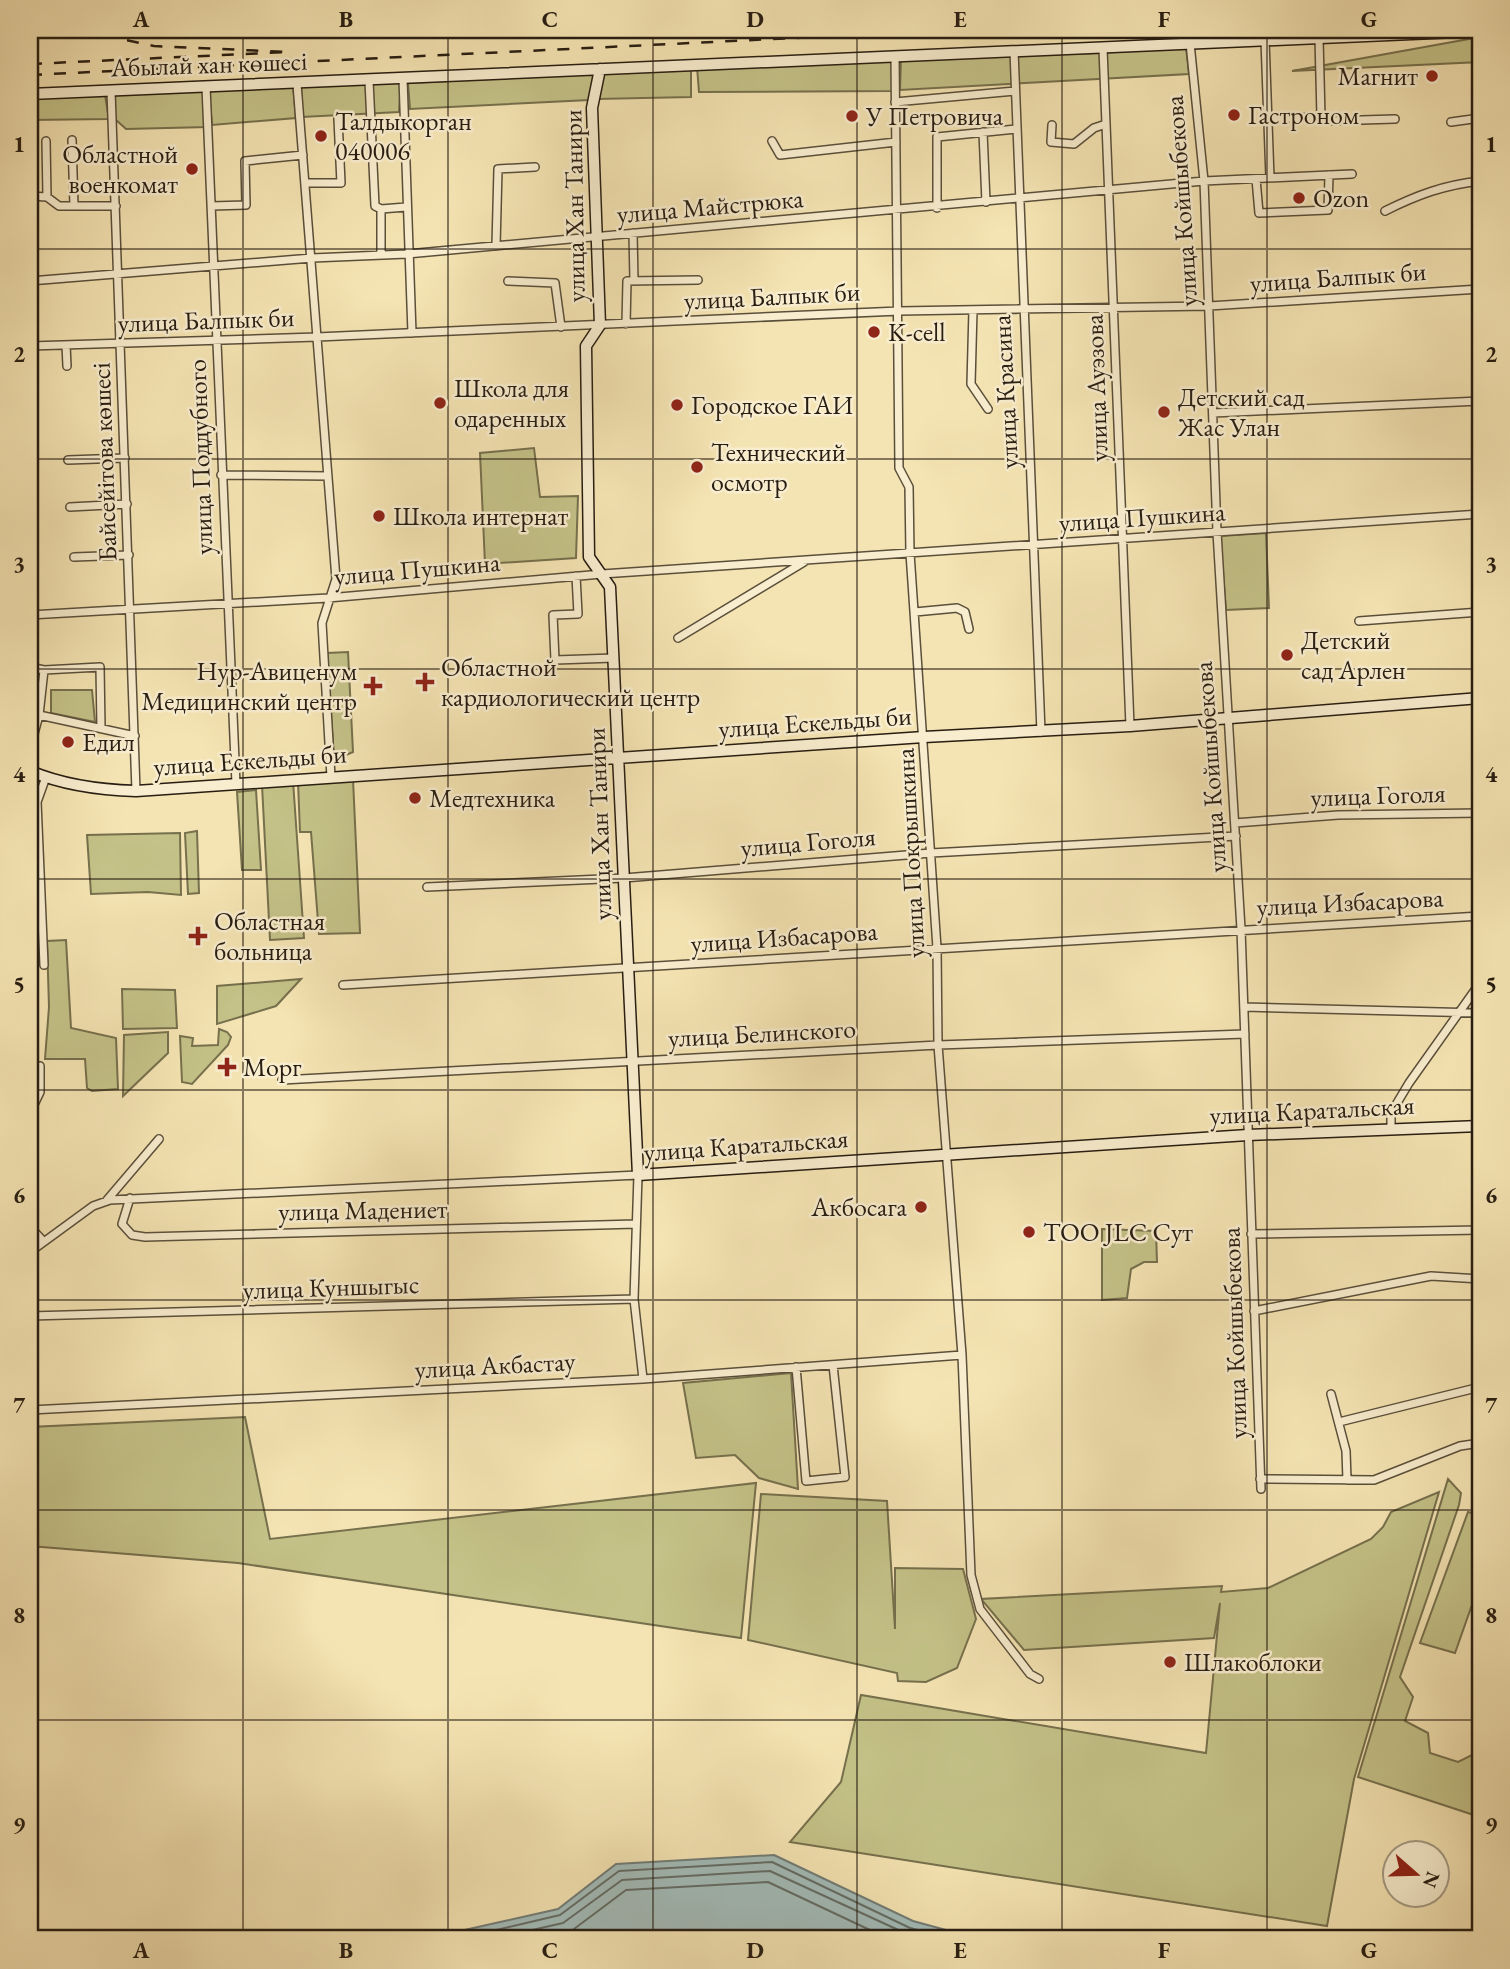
<svg xmlns="http://www.w3.org/2000/svg" width="1510" height="1969" font-family="'EB Garamond',serif">
<rect width="100%" height="100%" fill="#f5e4b3"/>
<filter id="stains"><feTurbulence type="fractalNoise" baseFrequency=".00286" numOctaves="4"/><feColorMatrix values="0 0 0 0 .2 0 0 0 0 .09 0 0 0 0 .02 0 0 0 .5 -.17"/></filter>
<radialGradient id="worn" r=".72"><stop offset=".6" stop-color="#630" stop-opacity="0"/><stop offset="1" stop-color="#630" stop-opacity=".3"/></radialGradient>
<path fill="#c4c288" stroke="#76704d" stroke-width="2" d="M1480,37V62L1292,71Z
M1186,47L1189,74L900,90L901,59L1099,53Z
M892,58L893,91L699,92L697,67Z
M691,68V97L597,99L604,72Z
M594,74L589,100L410,109L408,83Z
M401,82L399,112L302,117L301,87Z
M293,86L296,118L212,125L209,90Z
M203,90L208,127L126,129L115,119V94Z
M105,95L109,119L30,120V99Z
M534,448L540,497L578,496L576,558L485,564L480,453Z
M1266,533L1269,608L1226,610L1220,536Z
M348,652L353,752L334,760L327,653Z
M51,690H92L95,722L51,713Z
M353,779L360,933L319,934L311,832H300L298,782Z
M293,781L304,938L270,940L262,785Z
M256,790L261,870H242L237,792Z
M197,831L199,893L188,894L185,833Z
M180,833L181,895L148,892L91,894L87,835Z
M66,940L71,1028L116,1038L118,1089L92,1091L87,1088L85,1059H45L49,1007L47,941Z
M301,979L276,1006L217,1024V986Z
M122,989L175,990L177,1028L123,1029Z
M219,1029L227,1032L231,1037L228,1045L192,1084L182,1082L180,1036L193,1038L192,1046L218,1045Z
M168,1032V1053L123,1096L124,1035Z
M1102,1229L1156,1231L1157,1262H1144L1131,1269L1127,1298L1102,1300Z
M791,1373L798,1489L759,1478L735,1455L696,1458L683,1383Z
M245,1417L270,1539L756,1483L741,1638L238,1563L30,1546V1427Z
M1448,1479L1461,1493L1459,1505L1400,1677L1413,1697L1405,1721L1428,1733L1430,1753L1458,1762L1480,1751V1817L1358,1777Z
M1439,1492L1354,1779L1327,1926L790,1842L841,1782L861,1695L1206,1753L1220,1603L1214,1638L1024,1650L981,1599L1222,1586L1221,1592L1268,1588L1371,1539L1383,1527L1391,1512Z
M761,1494L887,1501L895,1629V1568L963,1569L976,1619L957,1668L926,1682L898,1681L897,1673L748,1640Z
M1468,1512L1480,1515V1582L1455,1653L1420,1643Z"/>
<path fill="#a2bbb8" stroke="#717c76" stroke-width="2" d="M774,1855L913,1921L979,1939H441L460,1931L558,1909L616,1864Z"/>
<g fill="none" stroke-linecap="round" stroke-linejoin="round">
<path stroke="#646c65" stroke-width="2" d="M458,1939L560,1915L619,1871L772,1862L910,1928L952,1939
M493,1939L563,1923L622,1880L770,1871L918,1939
M541,1939L570,1932L626,1890L768,1882L889,1939"/>
<defs>
<path id="street" d="M1265,40L1270,178
M1190,43L1204,181L1217,532L1241,929L1261,1489
M1103,49L1130,726
M1014,51L1041,732
M895,56L899,468L909,487L910,553L937,948L938,1045L962,1355L971,1575L980,1609L1030,1674L1039,1679
M403,79L412,333
M369,81L375,206L381,209V255
M297,84L336,579L322,623L331,777
M206,87L236,784
M111,91L136,791
M895,102L1015,91
M1321,117L1328,121L1395,119
M1268,119L1321,117L1319,38
M1451,122L1480,118
M1052,125L1051,142L1074,144L1094,128L1106,124
M983,132L986,202
M72,140L74,206
M46,141L47,197
M772,141L780,155L896,142
M1256,179L1259,213L1328,210L1329,175
M305,183H341L338,119
M30,196L47,197L59,206H116
M211,206L246,205L245,161L303,155
M937,208V137L1016,129
M381,209L406,207
M1385,211C1417,195 1444,185 1480,181
M633,233L634,281
M496,246L498,169L535,167
M30,281L312,258L407,254L1204,181L1352,174
M508,281L555,283L561,327
M973,310L971,384L988,409
M626,324L627,281L698,280
M66,345L67,366
M30,346L317,337L899,311L1209,306L1480,289
M1213,413L1480,401
M68,460L125,458
M221,475L328,476
M70,507L127,504
M74,557L129,555
M576,576L578,614L553,615L555,660L614,658
M915,612L957,608L965,612L969,629
M30,615L328,598L602,574L1480,514
M1359,621L1480,612
M678,638L804,562
M30,667L44,670
M39,715L44,670L100,667L101,728
M30,749L39,715L135,736
M1235,823L1338,815L1480,813
M427,887L624,878L931,853L1236,836
M44,965L37,802L46,777
M343,985L1480,916
M1244,1007L1480,1013
M282,1080L938,1045L1245,1034
M30,1113L40,1092V1066
M1391,1129V1113L1409,1083L1480,983
M130,1198L122,1224L132,1235L145,1237L636,1224
M107,1200L159,1139
M30,1227L43,1241
M1251,1234L1480,1230
M30,1252L93,1206L110,1200L638,1175L634,1299L643,1379
M1254,1311L1431,1276L1480,1279
M30,1316L634,1299
M796,1367L806,1481L845,1477L833,1365
M1331,1394L1346,1451L1347,1480
M30,1410L643,1379L962,1355
M1339,1422L1480,1387
M1260,1479L1374,1480L1460,1446L1480,1443"/>
<path id="secondary" d="M600,69L592,108L600,325L586,346L589,557L610,587L638,1175L1248,1135L1480,1126
M30,94L1480,31
M30,771C63,785 101,790 136,791L924,737L1130,726L1480,698"/>
</defs>
<use href="#street" stroke="#5a4f3a" stroke-width="10"/>
<use href="#secondary" stroke="#271d12" stroke-width="13"/>
<use href="#street" stroke="#f8edce" stroke-width="7"/>
<use href="#secondary" stroke="#f8edce" stroke-width="10"/>
<path stroke="#271d12" stroke-width="2.5" stroke-dasharray="12 12" stroke-linecap="butt" d="M275,30L458,36L607,32L652,35L641,36
M30,64L288,52L154,46L78,30
M30,75L960,30"/>
</g>
<path fill="none" stroke="#271d12" stroke-width="2" stroke-opacity="0.55" d="M243,30V1939M448,30V1939M653,30V1939M857,30V1939M1062,30V1939M1267,30V1939M30,249H1480M30,459H1480M30,669H1480M30,879H1480M30,1090H1480M30,1300H1480M30,1510H1480M30,1720H1480"/>
<g fill="#8f2418" stroke="#f8edce" stroke-width="2.5">
<circle cx="1432" cy="76" r="7"/>
<circle cx="1234" cy="115" r="7"/>
<circle cx="852" cy="116" r="7"/>
<circle cx="321" cy="136" r="7"/>
<circle cx="192" cy="169" r="7"/>
<circle cx="1299" cy="198" r="7"/>
<circle cx="874" cy="332" r="7"/>
<circle cx="440" cy="403" r="7"/>
<circle cx="677" cy="405" r="7"/>
<circle cx="1164" cy="412" r="7"/>
<circle cx="697" cy="467" r="7"/>
<circle cx="379" cy="516" r="7"/>
<circle cx="1287" cy="655" r="7"/>
<path d="M421.5 671.5h7v7h7v7h-7v7h-7v-7h-7v-7h7z"/>
<path d="M369.5 675.5h7v7h7v7h-7v7h-7v-7h-7v-7h7z"/>
<circle cx="68" cy="742" r="7"/>
<circle cx="415" cy="798" r="7"/>
<path d="M194.5 925.5h7v7h7v7h-7v7h-7v-7h-7v-7h7z"/>
<path d="M223.5 1056.5h7v7h7v7h-7v7h-7v-7h-7v-7h7z"/>
<circle cx="921" cy="1207" r="7"/>
<circle cx="1029" cy="1232" r="7"/>
<circle cx="1170" cy="1662" r="7"/>
</g>
<g text-anchor="middle" dominant-baseline="central" stroke-width="5" stroke-linejoin="round" paint-order="stroke">
<g font-size="26" fill="#271d12" stroke="#f8edce">
<text transform="translate(209 64) rotate(-2)">Абылай хан көшесі</text>
<text transform="translate(1181 201) rotate(-94)">улица Койшыбекова</text>
<text transform="translate(574 206) rotate(-91)">улица Хан Танири</text>
<text transform="translate(710 206) rotate(-5)">улица Майстрюка</text>
<text transform="translate(1338 277) rotate(-4)">улица Балпык би</text>
<text transform="translate(772 296) rotate(-3)">улица Балпык би</text>
<text transform="translate(206 320) rotate(-2)">улица Балпык би</text>
<text transform="translate(1096 388) rotate(-92)">улица Ауэзова</text>
<text transform="translate(1005 392) rotate(-93)">улица Красина</text>
<text transform="translate(200 457) rotate(-92)">улица Поддубного</text>
<text transform="translate(104 462) rotate(-92)">Байсейітова көшесі</text>
<text transform="translate(1142 517) rotate(-4)">улица Пушкина</text>
<text transform="translate(417 569) rotate(-5)">улица Пушкина</text>
<text transform="translate(815 722) rotate(-4)">улица Ескельды би</text>
<text transform="translate(250 760) rotate(-4)">улица Ескельды би</text>
<text transform="translate(1210 767) rotate(-94)">улица Койшыбекова</text>
<text transform="translate(1378 795) rotate(-2)">улица Гоголя</text>
<text transform="translate(599 824) rotate(-92)">улица Хан Танири</text>
<text transform="translate(808 842) rotate(-5)">улица Гоголя</text>
<text transform="translate(910 853) rotate(-93)">улица Покрышкина</text>
<text transform="translate(1350 902) rotate(-3)">улица Избасарова</text>
<text transform="translate(784 937) rotate(-4)">улица Избасарова</text>
<text transform="translate(762 1033) rotate(-3)">улица Белинского</text>
<text transform="translate(1312 1110) rotate(-3)">улица Каратальская</text>
<text transform="translate(746 1145) rotate(-4)">улица Каратальская</text>
<text transform="translate(363 1210) rotate(-1)">улица Мадениет</text>
<text transform="translate(331 1287) rotate(-2)">улица Куншыгыс</text>
<text transform="translate(1234 1333) rotate(-92)">улица Койшыбекова</text>
<text transform="translate(495 1365) rotate(-3)">улица Акбастау</text>
</g>
<g font-size="26" fill="#271d12" stroke="#f8edce" text-anchor="start">
<text x="1418" y="76" text-anchor="end">Магнит</text>
<text x="1248" y="115">Гастроном</text>
<text x="866" y="116">У Петровича</text>
<text x="335" y="121">Талдыкорган<tspan x="335" dy="30">040006</tspan></text>
<text x="178" y="154" text-anchor="end">Областной<tspan x="178" dy="30">военкомат</tspan></text>
<text x="1313" y="198">Ozon</text>
<text x="888" y="332">K-cell</text>
<text x="454" y="388">Школа для<tspan x="454" dy="30">одаренных</tspan></text>
<text x="1178" y="397">Детский сад<tspan x="1178" dy="30">Жас Улан</tspan></text>
<text x="691" y="405">Городское ГАИ</text>
<text x="711" y="452">Технический<tspan x="711" dy="30">осмотр</tspan></text>
<text x="393" y="516">Школа интернат</text>
<text x="1301" y="640">Детский<tspan x="1301" dy="30">сад Арлен</tspan></text>
<text x="441" y="667">Областной<tspan x="441" dy="30">кардиологический центр</tspan></text>
<text x="357" y="671" text-anchor="end">Нур-Авиценум<tspan x="357" dy="30">Медицинский центр</tspan></text>
<text x="82" y="742">Едил</text>
<text x="429" y="798">Медтехника</text>
<text x="214" y="921">Областная<tspan x="214" dy="30">больница</tspan></text>
<text x="243" y="1067">Морг</text>
<text x="907" y="1207" text-anchor="end">Акбосага</text>
<text x="1043" y="1232">ТОО JLC Сут</text>
<text x="1184" y="1662">Шлакоблоки</text>
</g>
</g>
<rect width="1510" height="1969" fill="none" stroke="#f5e4b3" stroke-width="77"/>
<g transform="translate(1416 1874) rotate(110)"><circle r="33" fill="#f8edce" stroke="#a49a83" stroke-width="2"/>
<path d="M0-5L12 26L0 18L-12 26Z" fill="#8f2418"/>
<text y="-10" font-size="19" font-weight="bold" text-anchor="middle" fill="#271d12">N</text>
</g>
<rect x="38" y="38" width="1434" height="1892" fill="none" stroke="#271d12" stroke-width="2.5"/>
<g font-size="23" text-anchor="middle" font-weight="bold" fill="#271d12">
<text x="141" y="27">A</text>
<text x="346" y="27">B</text>
<text x="550" y="27">C</text>
<text x="755" y="27">D</text>
<text x="960" y="27">E</text>
<text x="1164" y="27">F</text>
<text x="1369" y="27">G</text>
<text x="19" y="152">1</text>
<text x="1491" y="152">1</text>
<text x="19" y="362">2</text>
<text x="1491" y="362">2</text>
<text x="19" y="572">3</text>
<text x="1491" y="572">3</text>
<text x="19" y="782">4</text>
<text x="1491" y="782">4</text>
<text x="19" y="992">5</text>
<text x="1491" y="992">5</text>
<text x="19" y="1203">6</text>
<text x="1491" y="1203">6</text>
<text x="19" y="1413">7</text>
<text x="1491" y="1413">7</text>
<text x="19" y="1623">8</text>
<text x="1491" y="1623">8</text>
<text x="19" y="1833">9</text>
<text x="1491" y="1833">9</text>
<text x="141" y="1958">A</text>
<text x="346" y="1958">B</text>
<text x="550" y="1958">C</text>
<text x="755" y="1958">D</text>
<text x="960" y="1958">E</text>
<text x="1164" y="1958">F</text>
<text x="1369" y="1958">G</text>
</g>
<rect width="100%" height="100%" filter="url(#stains)"/>
<rect width="100%" height="100%" fill="url(#worn)"/>
</svg>
